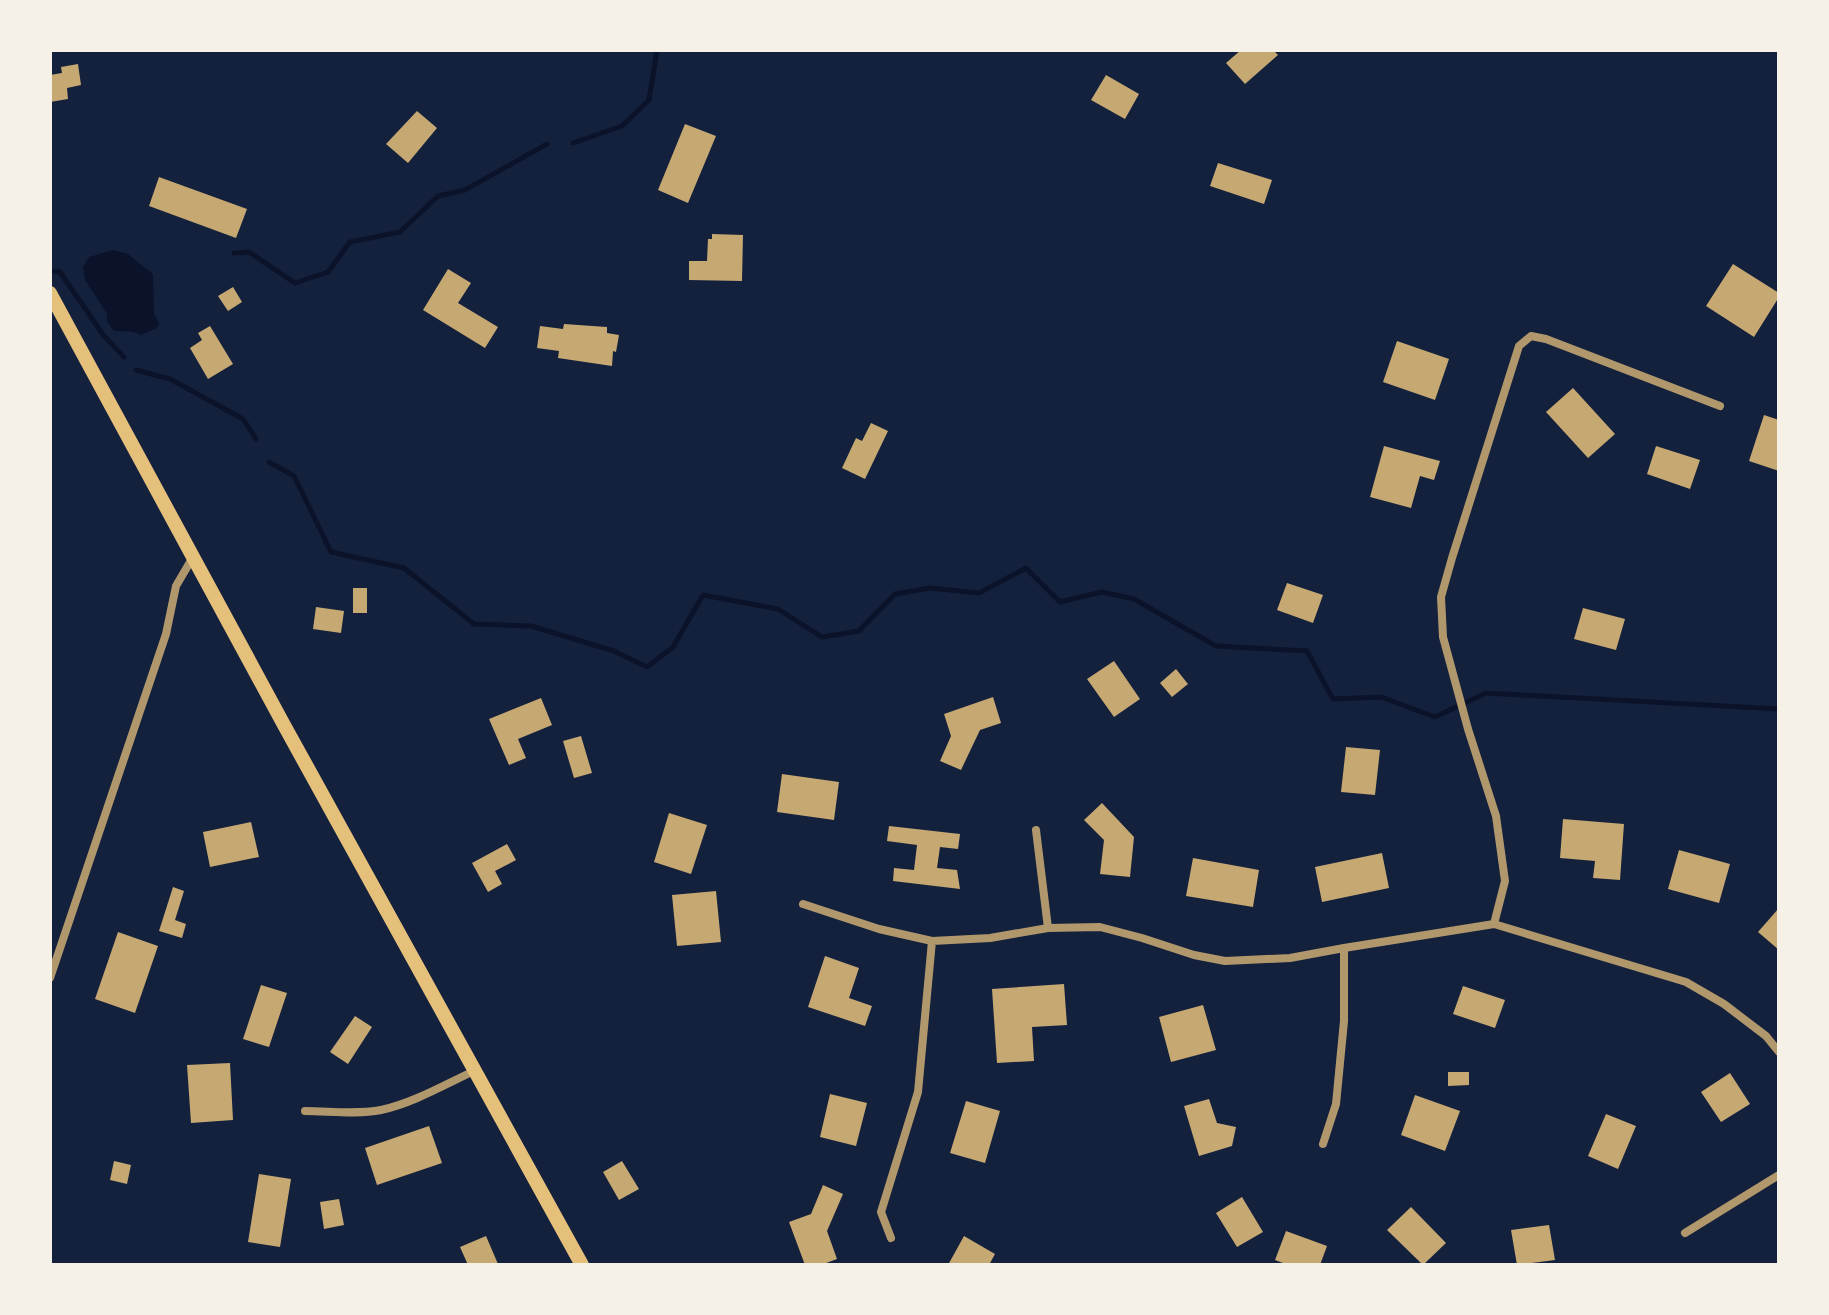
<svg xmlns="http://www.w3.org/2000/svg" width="1829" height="1315" font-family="'Titillium Web',sans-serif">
<rect width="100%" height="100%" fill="#14213d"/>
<path fill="#0b132b" d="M113,250L128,254L153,274L154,313L159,323L157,328L141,335L133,332L114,331L107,322V314L85,280L83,267L89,257Z"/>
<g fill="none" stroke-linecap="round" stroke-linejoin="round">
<path stroke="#0b132b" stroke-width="5" d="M573,143L622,126L649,100L657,50
M234,253L249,252L295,283L328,272L350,242L400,232L438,196L465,190L547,144
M50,271L60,272L104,336L124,357
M136,370L170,379L243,419L256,439
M269,462L294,476L331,552L404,568L474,624L531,626L614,651L647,667L673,647L703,595L778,609L822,637L859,631L895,594L930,588L979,593L1026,568L1060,602L1102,592L1134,599L1216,646L1307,651L1333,699L1381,697L1435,717L1486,693L1779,709"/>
</g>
<path fill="#c6a872" d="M1241,50H1273L1278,55L1245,84L1226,63Z
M78,64L81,85L67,88L68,99L50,102V75L62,73L61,67Z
M1106,75L1139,94L1125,119L1091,100Z
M417,111L437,128L408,163L386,144Z
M685,124L716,136L688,203L658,190Z
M1218,163L1272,180L1264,204L1210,186Z
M159,177L247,209L236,238L149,206Z
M712,234L743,235L742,281L689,280V261H707L708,239H712Z
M1733,264L1779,293V297L1754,337L1706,306Z
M448,269L471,283L458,303L498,327L485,348L423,310Z
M233,287L242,302L228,311L218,296Z
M564,324L607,327V333L619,335L616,352L613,351L612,366L558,358L559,351L537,348L540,326L563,329Z
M210,326L233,364L208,379L190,348L202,340L198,333Z
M1397,341L1449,359L1435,400L1383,382Z
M1573,388L1615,434L1588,458L1546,412Z
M1764,415L1779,420V441L1777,446L1779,447V471L1749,461Z
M871,423L888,431L865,479L842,468L856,438L862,441Z
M1384,446L1440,461L1434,480L1420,476L1411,508L1370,497Z
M1656,446L1700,460L1690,489L1647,474Z
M1287,583L1323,595L1313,623L1277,610Z
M353,588H367V613H353Z
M316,607L344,611L341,633L313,629Z
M1583,608L1625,619L1616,650L1574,639Z
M1114,661L1140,699L1114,717L1087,679Z
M1176,669L1188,684L1172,697L1160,683Z
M993,697L1001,723L980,730L961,770L940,761L951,736L944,714Z
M541,698L552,725L518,739L526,758L509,765L489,719Z
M581,736L592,773L574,778L563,741Z
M1346,747L1380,750L1375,795L1341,792Z
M782,774L839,782L834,820L777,812Z
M1102,803L1134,837L1130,877L1100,874L1104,840L1084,820Z
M669,813L707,825L691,874L654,862Z
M1563,819L1624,824L1620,880L1593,878L1595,861L1560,858Z
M251,822L259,857L210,867L203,832Z
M889,826L960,834L958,849L940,847L937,868L957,870L960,889L893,881L894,868L914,870L917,845L887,841Z
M507,844L516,860L495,871L502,884L488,892L472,863Z
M1679,850L1730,864L1719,903L1668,889Z
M1382,853L1389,888L1322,902L1315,867Z
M1193,858L1259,870L1253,907L1186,896Z
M173,887L184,891L175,920L186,924L182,938L159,931Z
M716,891L721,942L677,946L672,895Z
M1779,908V950L1758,932Z
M118,932L158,946L135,1013L95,999Z
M825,956L859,968L849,998L872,1006L865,1026L808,1007Z
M1064,984L1067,1025L1032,1027L1034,1061L997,1063L992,989Z
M261,985L287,993L269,1047L243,1039Z
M1463,986L1505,1000L1495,1028L1453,1014Z
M1203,1005L1216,1050L1171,1062L1159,1017Z
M355,1016L372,1027L348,1064L330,1052Z
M230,1063L233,1120L191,1123L187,1065Z
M1448,1072H1469V1085L1448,1086Z
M1730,1073L1750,1104L1721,1122L1701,1092Z
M830,1094L867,1103L856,1146L820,1137Z
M1415,1095L1460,1111L1445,1151L1401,1135Z
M1209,1099L1217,1123L1236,1127L1232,1146L1199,1156L1184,1106Z
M966,1101L1000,1111L985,1163L950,1153Z
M1606,1114L1636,1126L1618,1169L1588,1156Z
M429,1126L442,1163L377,1185L365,1148Z
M114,1161L131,1165L127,1184L110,1180Z
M622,1161L639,1189L619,1200L603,1172Z
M259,1174L291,1179L280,1247L248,1242Z
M823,1185L843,1194L827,1231L837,1259L821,1265H805L789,1222L811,1214Z
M1242,1197L1263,1232L1237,1247L1216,1213Z
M339,1199L344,1225L324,1229L320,1202Z
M1411,1207L1446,1243L1423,1265L1387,1230Z
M1549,1225L1555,1260L1517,1265L1511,1230Z
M1286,1231L1327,1246L1320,1265H1288L1275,1260Z
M486,1236L498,1264L468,1265L460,1247Z
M964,1236L995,1254L989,1265H948Z"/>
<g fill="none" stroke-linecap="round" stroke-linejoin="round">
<path stroke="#b1986c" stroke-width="8" d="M1036,830L1048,928
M803,904L879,929L932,941L990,938L1048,928L1100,927L1142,938L1194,955L1225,961L1290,958L1344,948L1494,924L1686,982L1724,1004L1766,1036L1779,1052
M1494,924L1505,881L1496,816L1468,729L1443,637L1441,597L1452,558L1519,346L1531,336L1546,339L1720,406
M50,978L166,634L176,586L193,557
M305,1111C329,1111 356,1115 381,1110C413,1103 444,1085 474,1071
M1323,1144L1336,1104L1344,1021V948
M1685,1233L1779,1175
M891,1238L881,1212L918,1092L932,941"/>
<path stroke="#e5c07b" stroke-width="14" d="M50,293L284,725L582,1265"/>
</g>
<rect width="1829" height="1315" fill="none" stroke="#f6f1e7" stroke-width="104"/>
</svg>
